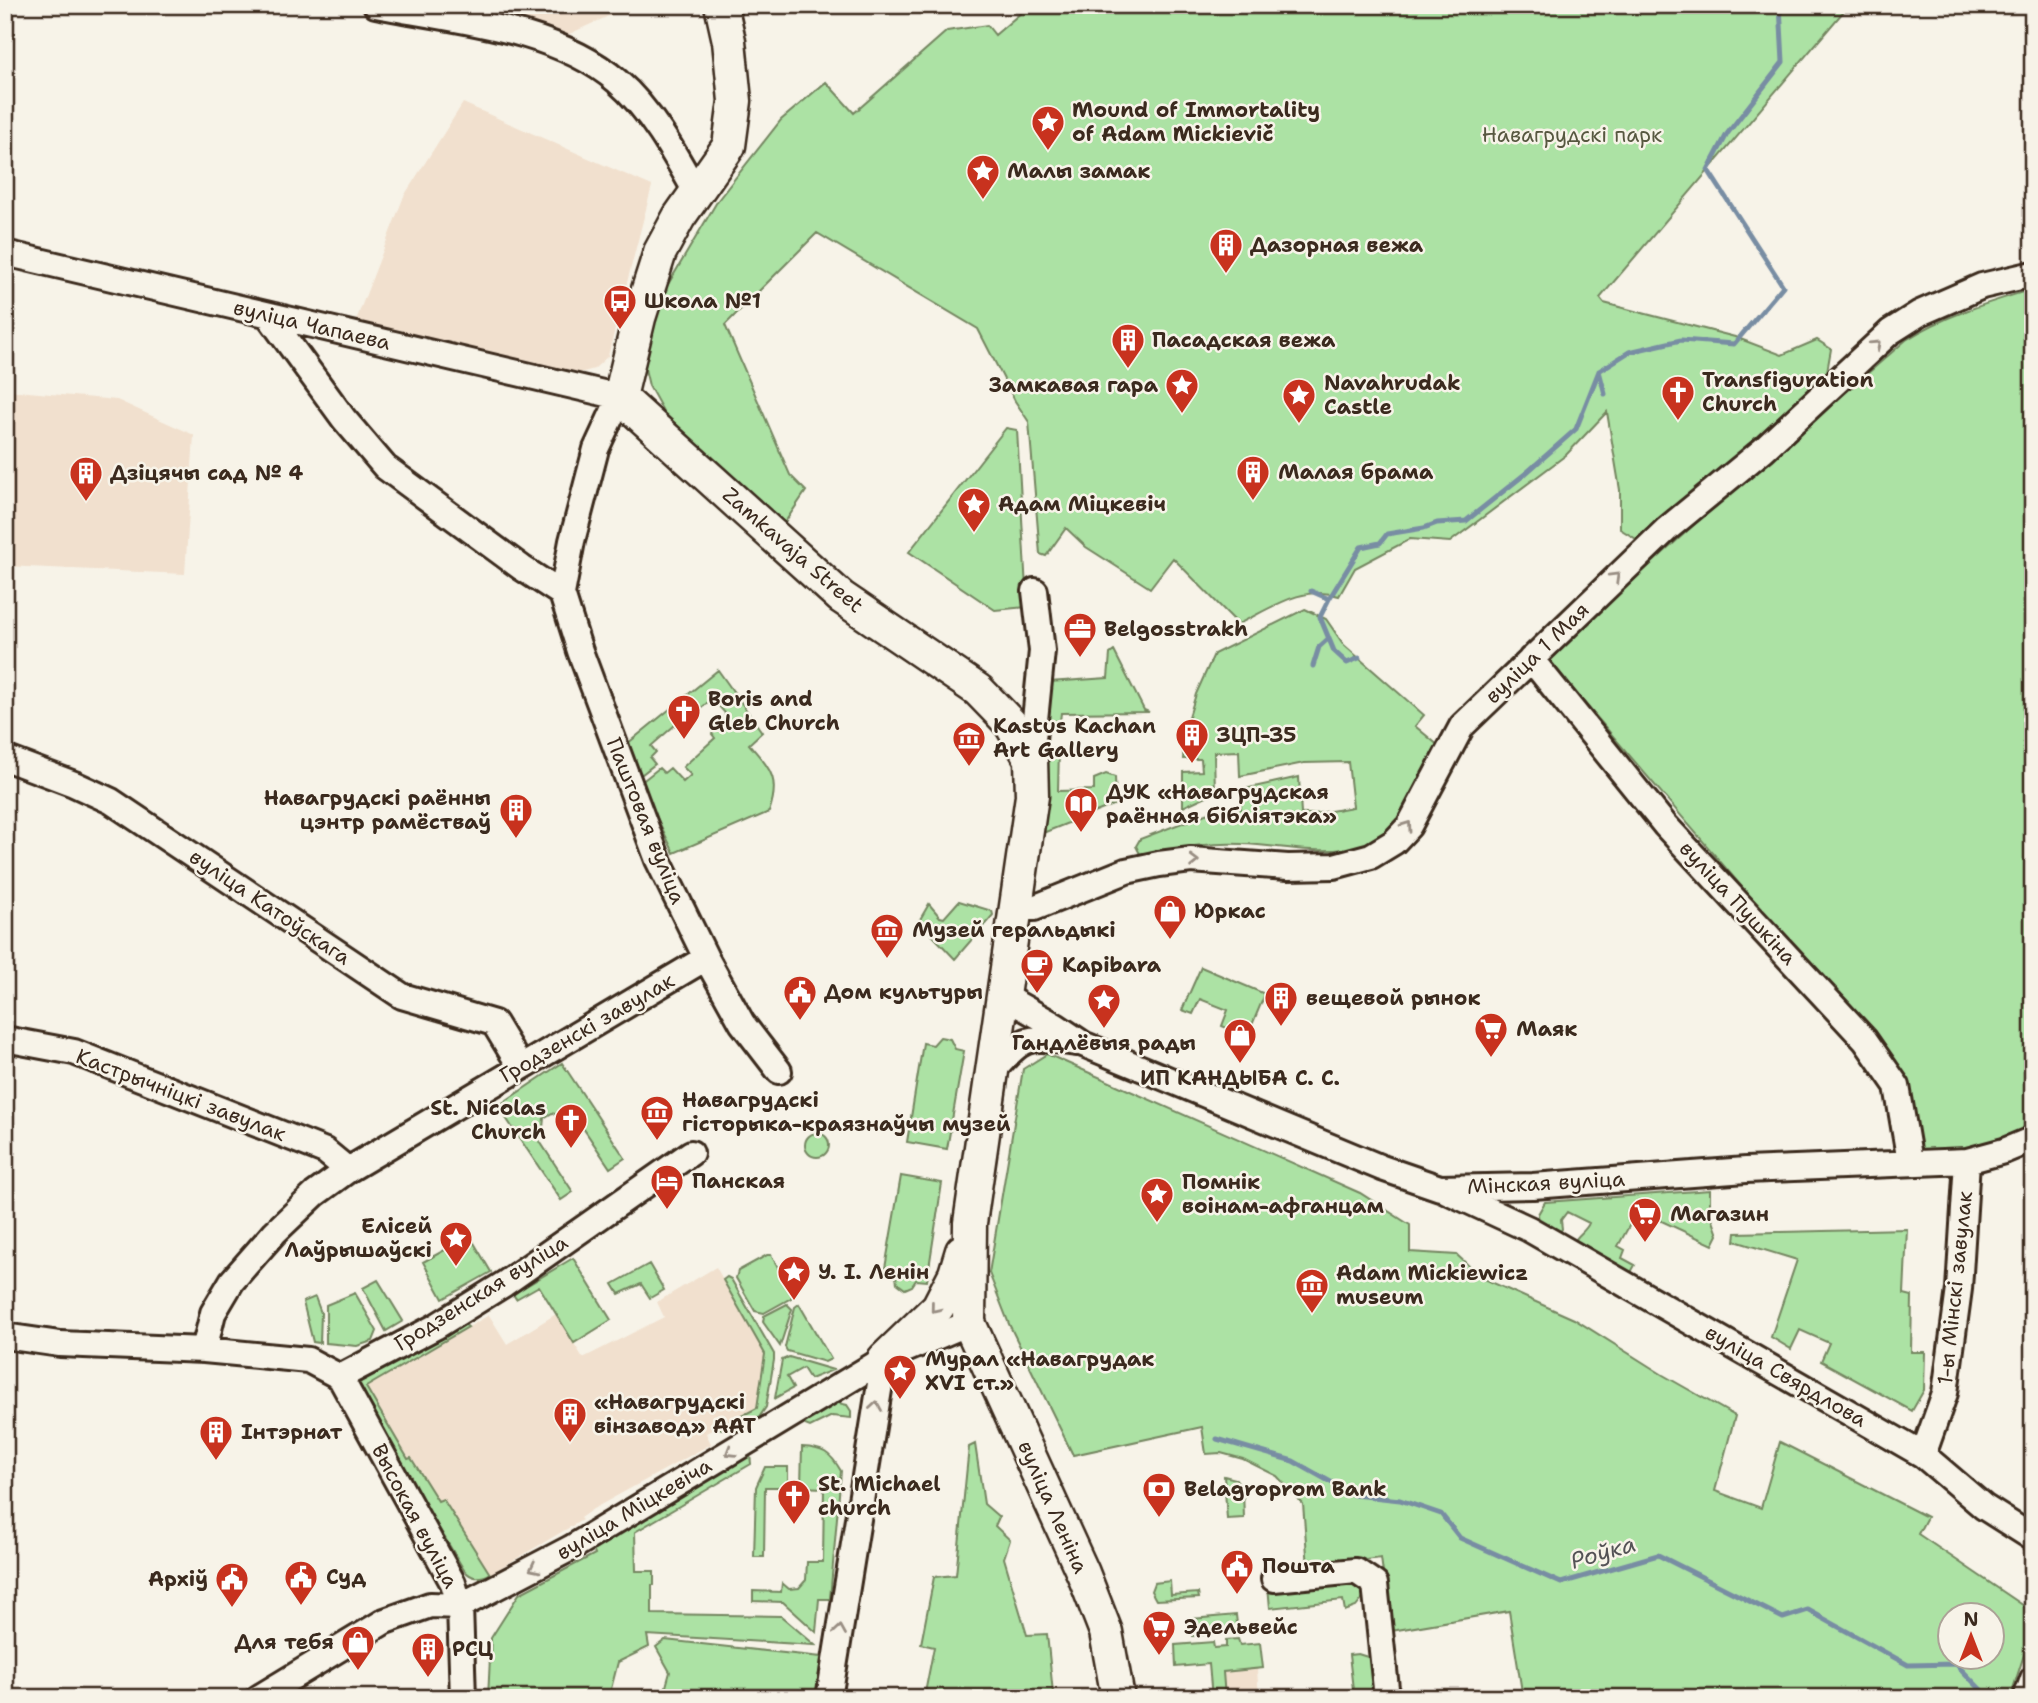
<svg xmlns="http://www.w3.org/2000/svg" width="2038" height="1703" font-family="'Shantell Sans',sans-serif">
<rect width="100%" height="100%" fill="#f7f3e8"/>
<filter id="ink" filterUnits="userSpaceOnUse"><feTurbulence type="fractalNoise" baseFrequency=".0143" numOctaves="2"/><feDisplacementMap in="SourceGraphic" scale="14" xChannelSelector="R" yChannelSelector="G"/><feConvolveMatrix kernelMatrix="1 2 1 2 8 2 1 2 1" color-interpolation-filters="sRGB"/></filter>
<g filter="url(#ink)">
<path fill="#f1e0ce" d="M471,5H633L567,35L470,13Z
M463,103L652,186L608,356L594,369L573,375L355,323L404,196Z
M6,390L117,400L194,435L185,574L5,566Z
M716,1267L765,1354L757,1408L706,1433L711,1444L593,1509L580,1518L582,1520L490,1574L443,1499L438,1502L411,1458L408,1459L366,1387L489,1315L507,1344L556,1314L583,1358L664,1317L657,1302Z
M1257,1669L1259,1698H1225L1223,1672Z"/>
<path fill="#ace2a4" stroke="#748661" stroke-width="2" fill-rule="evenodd" d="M1030,5H1849L1600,298L1604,303L1735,337L1782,355L1817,340L1831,349L1825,383L1638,540L1620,529V490L1607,412L1566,455L1450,542L1410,539L1355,568L1339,596C1303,584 1270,609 1238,624L1173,558L1150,588L1086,547L1066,528L1046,556L1040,554L1029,422L1015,401L978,329L817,233L725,325L790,475L806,491L783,525L664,413L649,386L642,356L648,318L718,200L781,120L826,82L854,113L947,31L987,25L995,35Z
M2033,289V1125C2003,1151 1959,1150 1922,1154L1905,1086L1872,1039L1547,659L1697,522L1906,340C1943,316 1990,302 2033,289Z
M1006,428L1017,430L1027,607L995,610L909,552Z
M1305,609L1326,619L1344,645L1424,715L1415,726L1439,746C1432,761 1410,815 1401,823C1355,866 1298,846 1242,844C1208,842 1174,849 1140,854L1136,846L1140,839L1216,810L1241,809L1240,790L1299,777L1301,814H1314L1353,807L1348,762L1304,763L1240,776L1239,751L1214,752L1215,792L1183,807V772L1202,771L1201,759H1183L1185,730L1196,694L1214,654Z
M1114,651L1144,710L1149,712L1061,713L1060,721H1047L1049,682L1108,678L1110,654Z
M718,670L762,732L749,744C770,769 781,778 769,812L674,853L640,783L659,768L664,773L670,768L683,782L691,775L683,767L715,738L712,734L724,722L725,713L717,704L707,703L695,714L691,711L651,746L656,752L650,758L655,764L637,778L622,748Z
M1059,748L1058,791L1094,790V779L1106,774L1115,777L1116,804L1043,833L1046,749Z
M959,901L992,911L993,915L955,959L919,921L929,904L940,917L944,918Z
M1201,967L1265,994L1247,1037L1222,1026L1228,1010L1200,999L1193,1014L1182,1010Z
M940,1037L950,1039L955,1049L964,1051L947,1149L907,1142L923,1043L933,1045Z
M1047,1054L1360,1193L1410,1225V1252L1457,1255L1482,1278L1574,1319L1663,1375L1735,1416L1715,1491L1761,1508L1780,1442L1927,1517L1918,1534L2033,1612V1627L2010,1698H1523L1509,1611L1391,1631L1381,1558L1308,1567L1303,1504L1277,1476L1243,1459L1221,1453L1206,1454L1202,1427L1073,1455L1009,1324L989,1273L1023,1069ZM1951,1616H1993V1658H1951Z
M562,1063L625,1158L610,1168L571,1110L562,1116L552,1113L544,1118L543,1128L535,1134L573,1192L561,1200L498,1106Z
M805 1145a12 12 0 1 1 24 0a12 12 0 1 1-24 0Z
M901,1176L942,1183L927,1281L916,1280L912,1286L905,1289L897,1283L896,1277L884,1274Z
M1710,1190V1212L1718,1235L1713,1245L1638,1210L1618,1246L1625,1250L1622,1258L1635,1265L1629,1276L1574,1242C1578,1234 1586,1231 1589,1223L1567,1212L1561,1220L1562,1229L1558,1234L1539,1222L1538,1214L1545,1202Z
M1907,1229L1904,1294L1912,1296L1911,1352H1925L1924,1390L1912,1411L1821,1361L1829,1343L1800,1330L1791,1349L1771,1337L1797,1260L1735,1241L1736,1233Z
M470,1236L491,1272L443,1299L423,1262Z
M767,1255H771L793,1293L791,1298L764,1313L755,1311L736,1278L738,1271Z
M573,1258L611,1320L574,1343L539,1286L516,1299L513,1294Z
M649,1264L664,1290L650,1298L641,1284L619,1294L613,1284Z
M727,1277L731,1279L774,1354V1360L766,1407L756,1422L738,1432L718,1428L757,1408L765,1354L723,1280Z
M378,1280L403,1321L386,1331L363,1288Z
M355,1293L377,1331L373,1341L357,1346L326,1343V1305Z
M315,1297L321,1313L320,1343L313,1342L303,1302Z
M787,1304L792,1309L780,1346L763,1322L764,1316Z
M799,1304L831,1359L825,1362L787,1351L785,1347L795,1307Z
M463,1323L468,1327L366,1387L408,1459L411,1458L438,1501L443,1499L490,1574C479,1579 472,1579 464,1570L358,1392V1386L362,1380L456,1325Z
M789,1357L833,1370L810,1379L803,1368L787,1377L793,1388L775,1398L782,1360Z
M834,1402L847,1405L851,1411V1418L832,1416L810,1427L805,1425L803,1422Z
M975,1444L984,1504L999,1517L995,1526L1010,1540L1004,1558L1027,1635L1047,1634L1053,1693L1040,1692V1698H924L934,1647L921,1644L934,1577L956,1575L969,1447Z
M802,1447C823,1448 830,1452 841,1471L830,1599H819L816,1632L783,1602L753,1601V1591L781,1592L782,1583L789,1589L799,1588L806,1580L807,1562H823L824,1488L801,1487Z
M750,1454L751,1464L635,1532L636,1571H654V1585H652V1614L781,1616L815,1645L647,1635L649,1647L618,1662L611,1689L619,1698H488L491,1638L519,1594L595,1554L593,1548Z
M765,1467H788V1487H765L764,1557H754L756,1487Z
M1224,1476L1236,1479L1243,1490L1244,1518L1227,1519Z
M1353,1580L1364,1590V1597L1356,1607L1345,1611L1343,1600L1270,1608L1268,1586Z
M1170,1581L1171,1595L1198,1593L1199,1598L1156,1600L1151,1591L1154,1583Z
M1236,1615L1238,1632L1225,1633L1224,1628L1212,1629V1634L1193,1636L1192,1619Z
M1238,1639L1240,1645L1260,1643L1263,1668L1223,1672L1225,1698H1212L1209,1664L1176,1667L1175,1645L1213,1642L1214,1648L1226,1647V1640Z
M665,1640L821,1657L816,1698H659L664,1694L670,1672L656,1647Z
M1358,1654L1374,1659L1381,1698H1354L1349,1655Z"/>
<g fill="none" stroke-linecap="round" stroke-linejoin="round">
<path stroke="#788da3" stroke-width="5" d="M1599,371L1605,394
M1311,591L1329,599L1361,547L1380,543L1387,534L1424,528L1437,523L1466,521L1525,474L1576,429L1599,371L1629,352L1681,340L1734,344L1783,286L1708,170L1727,134L1783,62L1780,5
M1329,599L1320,617L1334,651L1347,663L1359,658
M1313,666L1319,647L1329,638
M1217,1439L1293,1461L1354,1495L1400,1500L1441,1514L1460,1538L1561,1583L1658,1555L1783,1618L1808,1610L1908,1665L1956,1664L1989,1698"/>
<defs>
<path id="minor" d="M376,5C453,20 556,28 617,81C651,110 676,156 697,194
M5,253L620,397L596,449L572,541L562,594L580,651L658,860L706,958L742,1023L779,1071
M268,315L344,419L385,467L522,568L562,594
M1531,659L1665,825L1865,1040L1897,1086L1910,1162
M5,758L74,784L111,801L402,996L494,1023L520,1066
M1031,759L1042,651L1035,591
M1015,908H1034L1126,871L1159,864L1191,860L1288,867L1334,866L1371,856L1394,842L1409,826L1462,726L1667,529L1763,450L1890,332L1920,313L1982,286L2033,274
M1003,996L1056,1026L1083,1044L1382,1168L1440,1188L1533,1186L1746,1170L1967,1161L2004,1151L2033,1139
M5,1039L74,1052L325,1151L348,1170
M993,1071C1026,1032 1029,1037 1078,1043
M1447,1191L1529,1229L1923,1455L1984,1507L2033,1538
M5,1336L60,1344L204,1350L308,1360L340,1377
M204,1350L213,1313L232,1281L275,1232L315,1194L348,1170L706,958
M340,1377L435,1327L504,1284L691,1153
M340,1377L453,1583L460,1606L463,1698
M1923,1455L1945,1393L1959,1289L1967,1161
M1274,1579L1356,1571L1375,1584L1387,1698
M258,1698L385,1621L430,1605L460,1606L571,1548L884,1359L969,1323
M829,1698L884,1359
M2026,1698L2033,1679"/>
<path id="major" d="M721,5L729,41L735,101L729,146L679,217L660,252L639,318L620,397L841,597L978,690L1010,723L1031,759L1032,796L970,1223L969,1323L1083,1573L1106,1632L1118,1698
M884,1359L938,1307L955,1274L962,1251"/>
</defs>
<use href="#minor" stroke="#3b2a1e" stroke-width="30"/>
<use href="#major" stroke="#3b2a1e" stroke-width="37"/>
<use href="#minor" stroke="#f7f3e8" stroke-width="24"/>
<use href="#major" stroke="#f7f3e8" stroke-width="32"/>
</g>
<defs><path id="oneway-chevron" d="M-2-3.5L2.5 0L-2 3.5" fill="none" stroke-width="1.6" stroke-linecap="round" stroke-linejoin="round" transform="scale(1.75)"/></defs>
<g stroke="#998e83">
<use href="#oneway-chevron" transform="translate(1876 345) rotate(-43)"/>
<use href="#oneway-chevron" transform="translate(1615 577) rotate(-44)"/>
<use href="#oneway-chevron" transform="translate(1407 826) rotate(-55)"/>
<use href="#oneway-chevron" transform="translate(1194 861) rotate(-1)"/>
<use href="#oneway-chevron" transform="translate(935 1308) rotate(129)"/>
<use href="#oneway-chevron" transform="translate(876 1406) rotate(-81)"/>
<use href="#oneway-chevron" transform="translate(730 1452) rotate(149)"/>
<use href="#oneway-chevron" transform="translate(534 1568) rotate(153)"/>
<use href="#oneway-chevron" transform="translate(840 1630) rotate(-81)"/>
</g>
</g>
<defs>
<symbol id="sight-pin" viewBox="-11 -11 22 30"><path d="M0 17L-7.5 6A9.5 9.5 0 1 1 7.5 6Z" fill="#c8321e" stroke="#f7f3e8"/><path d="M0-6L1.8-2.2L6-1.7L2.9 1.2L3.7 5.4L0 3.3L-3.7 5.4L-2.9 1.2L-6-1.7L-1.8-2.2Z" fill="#fff"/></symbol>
<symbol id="building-pin" viewBox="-11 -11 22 30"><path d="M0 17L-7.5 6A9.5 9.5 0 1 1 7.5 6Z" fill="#c8321e" stroke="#f7f3e8"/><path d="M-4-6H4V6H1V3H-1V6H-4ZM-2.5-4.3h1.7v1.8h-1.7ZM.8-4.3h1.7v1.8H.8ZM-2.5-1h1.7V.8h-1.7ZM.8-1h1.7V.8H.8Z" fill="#fff"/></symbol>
<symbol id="bus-pin" viewBox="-11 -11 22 30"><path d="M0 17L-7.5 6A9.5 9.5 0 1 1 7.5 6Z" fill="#c8321e" stroke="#f7f3e8"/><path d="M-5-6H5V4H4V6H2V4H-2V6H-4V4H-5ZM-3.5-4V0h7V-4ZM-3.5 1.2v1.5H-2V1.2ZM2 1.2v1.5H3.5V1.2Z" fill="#fff"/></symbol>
<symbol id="church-pin" viewBox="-11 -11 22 30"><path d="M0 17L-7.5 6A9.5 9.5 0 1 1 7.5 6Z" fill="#c8321e" stroke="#f7f3e8"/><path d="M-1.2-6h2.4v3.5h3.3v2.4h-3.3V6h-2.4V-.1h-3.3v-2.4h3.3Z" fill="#fff"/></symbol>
<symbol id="office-pin" viewBox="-11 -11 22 30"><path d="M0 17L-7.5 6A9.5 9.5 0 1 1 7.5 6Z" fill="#c8321e" stroke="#f7f3e8"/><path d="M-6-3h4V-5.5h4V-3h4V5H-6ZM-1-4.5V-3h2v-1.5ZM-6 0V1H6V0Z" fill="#fff"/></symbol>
<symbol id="museum-pin" viewBox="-11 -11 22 30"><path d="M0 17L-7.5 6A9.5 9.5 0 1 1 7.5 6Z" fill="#c8321e" stroke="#f7f3e8"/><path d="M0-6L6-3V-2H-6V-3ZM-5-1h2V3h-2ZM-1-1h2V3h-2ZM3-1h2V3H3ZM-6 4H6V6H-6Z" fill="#fff"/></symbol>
<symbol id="library-pin" viewBox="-11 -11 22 30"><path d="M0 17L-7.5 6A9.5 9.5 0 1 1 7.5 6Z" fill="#c8321e" stroke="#f7f3e8"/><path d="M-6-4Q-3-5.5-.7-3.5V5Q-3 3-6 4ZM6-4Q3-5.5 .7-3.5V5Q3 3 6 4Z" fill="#fff"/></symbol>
<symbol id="shop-pin" viewBox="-11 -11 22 30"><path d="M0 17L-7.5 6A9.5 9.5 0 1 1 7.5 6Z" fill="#c8321e" stroke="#f7f3e8"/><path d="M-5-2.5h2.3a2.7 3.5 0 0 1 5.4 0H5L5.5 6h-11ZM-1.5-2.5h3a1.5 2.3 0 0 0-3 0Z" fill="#fff"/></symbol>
<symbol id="cafe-pin" viewBox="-11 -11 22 30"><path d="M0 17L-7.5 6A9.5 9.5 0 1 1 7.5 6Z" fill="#c8321e" stroke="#f7f3e8"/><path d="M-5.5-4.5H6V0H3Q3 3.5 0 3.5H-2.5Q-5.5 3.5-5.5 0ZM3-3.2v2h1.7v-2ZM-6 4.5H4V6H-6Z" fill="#fff"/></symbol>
<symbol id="civic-pin" viewBox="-11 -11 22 30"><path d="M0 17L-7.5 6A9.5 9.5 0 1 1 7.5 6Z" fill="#c8321e" stroke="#f7f3e8"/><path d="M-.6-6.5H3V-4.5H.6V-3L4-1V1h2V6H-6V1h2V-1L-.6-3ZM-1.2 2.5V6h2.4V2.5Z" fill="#fff"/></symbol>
<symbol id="supermarket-pin" viewBox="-11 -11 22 30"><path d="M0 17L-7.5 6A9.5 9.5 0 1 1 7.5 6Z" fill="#c8321e" stroke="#f7f3e8"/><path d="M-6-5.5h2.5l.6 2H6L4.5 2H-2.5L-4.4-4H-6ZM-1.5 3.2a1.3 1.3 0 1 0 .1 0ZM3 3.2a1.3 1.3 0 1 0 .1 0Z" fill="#fff"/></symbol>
<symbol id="hotel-pin" viewBox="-11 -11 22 30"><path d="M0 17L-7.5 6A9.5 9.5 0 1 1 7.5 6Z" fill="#c8321e" stroke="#f7f3e8"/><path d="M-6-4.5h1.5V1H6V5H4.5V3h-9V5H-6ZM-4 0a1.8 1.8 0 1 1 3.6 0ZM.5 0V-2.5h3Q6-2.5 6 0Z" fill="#fff"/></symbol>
<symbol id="bank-pin" viewBox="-11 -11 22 30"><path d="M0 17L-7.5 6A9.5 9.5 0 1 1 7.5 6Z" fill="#c8321e" stroke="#f7f3e8"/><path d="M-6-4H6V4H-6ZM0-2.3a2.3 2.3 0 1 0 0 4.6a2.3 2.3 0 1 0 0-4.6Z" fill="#fff"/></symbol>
</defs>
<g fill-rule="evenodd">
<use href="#sight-pin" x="1029" y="103" width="38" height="52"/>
<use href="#sight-pin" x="964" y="152" width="38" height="52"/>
<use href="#building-pin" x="1207" y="226" width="38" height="52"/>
<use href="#bus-pin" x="601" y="282" width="38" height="52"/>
<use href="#building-pin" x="1109" y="321" width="38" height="52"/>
<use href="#sight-pin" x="1163" y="366" width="38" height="52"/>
<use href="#church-pin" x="1659" y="373" width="38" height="52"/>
<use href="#sight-pin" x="1280" y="376" width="38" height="52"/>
<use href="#building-pin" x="1234" y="453" width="38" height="52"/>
<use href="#building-pin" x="67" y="454" width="38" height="52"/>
<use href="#sight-pin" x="955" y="485" width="38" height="52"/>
<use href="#office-pin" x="1061" y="610" width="38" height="52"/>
<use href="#church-pin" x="665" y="692" width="38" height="52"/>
<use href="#building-pin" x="1173" y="716" width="38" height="52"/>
<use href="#museum-pin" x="950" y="719" width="38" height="52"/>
<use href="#library-pin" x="1062" y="785" width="38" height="52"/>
<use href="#building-pin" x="497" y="791" width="38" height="52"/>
<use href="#shop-pin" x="1151" y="892" width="38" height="52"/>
<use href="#museum-pin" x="868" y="911" width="38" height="52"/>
<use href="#cafe-pin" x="1018" y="946" width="38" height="52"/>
<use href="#civic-pin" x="781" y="973" width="38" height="52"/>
<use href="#building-pin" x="1262" y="979" width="38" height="52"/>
<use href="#sight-pin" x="1085" y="981" width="38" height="52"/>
<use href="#supermarket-pin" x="1472" y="1010" width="38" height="52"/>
<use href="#shop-pin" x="1221" y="1016" width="38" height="52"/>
<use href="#museum-pin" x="638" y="1093" width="38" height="52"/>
<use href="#church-pin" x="552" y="1101" width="38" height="52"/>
<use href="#hotel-pin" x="648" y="1162" width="38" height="52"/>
<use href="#sight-pin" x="1138" y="1175" width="38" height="52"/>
<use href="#supermarket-pin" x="1626" y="1195" width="38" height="52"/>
<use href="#sight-pin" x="437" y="1219" width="38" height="52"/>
<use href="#sight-pin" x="775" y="1253" width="38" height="52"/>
<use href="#museum-pin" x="1293" y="1266" width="38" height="52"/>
<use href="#sight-pin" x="881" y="1352" width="38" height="52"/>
<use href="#building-pin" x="551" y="1395" width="38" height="52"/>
<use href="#building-pin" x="197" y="1413" width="38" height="52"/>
<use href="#bank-pin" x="1140" y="1470" width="38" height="52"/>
<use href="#church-pin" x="775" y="1477" width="38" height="52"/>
<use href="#civic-pin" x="1218" y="1547" width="38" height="52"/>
<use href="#civic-pin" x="282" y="1558" width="38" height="52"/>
<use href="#civic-pin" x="213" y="1560" width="38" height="52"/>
<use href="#supermarket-pin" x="1140" y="1608" width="38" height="52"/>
<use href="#shop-pin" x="339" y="1623" width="38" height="52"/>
<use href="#building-pin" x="409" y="1630" width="38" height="52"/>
</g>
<g text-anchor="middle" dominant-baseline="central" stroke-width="5" stroke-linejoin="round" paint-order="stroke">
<g font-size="21" font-weight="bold" fill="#3b2a1e" stroke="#f7f3e8" text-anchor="start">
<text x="1072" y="110">Mound of Immortality<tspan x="1072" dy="24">of Adam Mickievič</tspan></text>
<text x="1007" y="171">Малы замак</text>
<text x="1250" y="245">Дазорная вежа</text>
<text x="644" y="301">Школа №1</text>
<text x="1152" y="340">Пасадская вежа</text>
<text x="1702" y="380">Transfiguration<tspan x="1702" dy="24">Church</tspan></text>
<text x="1324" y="383">Navahrudak<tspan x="1324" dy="24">Castle</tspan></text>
<text x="1158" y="385" text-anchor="end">Замкавая гара</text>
<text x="1278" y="472">Малая брама</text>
<text x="110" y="473">Дзіцячы сад № 4</text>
<text x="998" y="504">Адам Міцкевіч</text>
<text x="1104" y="629">Belgosstrakh</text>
<text x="708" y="699">Boris and<tspan x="708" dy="24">Gleb Church</tspan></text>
<text x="993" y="726">Kastus Kachan<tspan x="993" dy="24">Art Gallery</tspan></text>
<text x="1216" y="735">3ЦП-35</text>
<text x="1106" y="792">ДУК «Навагрудская<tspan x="1106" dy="24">раённая бібліятэка»</tspan></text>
<text x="491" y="798" text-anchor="end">Навагрудскі раённы<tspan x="491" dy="24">цэнтр рамёстваў</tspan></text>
<text x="1194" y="911">Юркас</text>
<text x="912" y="930">Музей геральдыкі</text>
<text x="1062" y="965">Kapibara</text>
<text x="824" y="992">Дом культуры</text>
<text x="1306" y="998">вещевой рынок</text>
<text x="1516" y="1029">Маяк</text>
<text x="1104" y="1043" text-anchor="middle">Гандлёвыя рады</text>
<text x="1240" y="1078" text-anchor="middle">ИП КАНДЫБА С. С.</text>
<text x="682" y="1100">Навагрудскі<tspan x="682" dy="24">гісторыка-краязнаўчы музей</tspan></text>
<text x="546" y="1108" text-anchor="end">St. Nicolas<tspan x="546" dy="24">Church</tspan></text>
<text x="692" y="1181">Панская</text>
<text x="1182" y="1182">Помнік<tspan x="1182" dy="24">воінам-афганцам</tspan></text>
<text x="1670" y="1214">Магазин</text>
<text x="432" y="1226" text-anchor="end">Елісей<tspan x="432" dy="24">Лаўрышаўскі</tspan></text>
<text x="818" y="1272">У. І. Ленін</text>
<text x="1336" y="1273">Adam Mickiewicz<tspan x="1336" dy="24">museum</tspan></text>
<text x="925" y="1359">Мурал «Навагрудак<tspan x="925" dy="24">XVI ст.»</tspan></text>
<text x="594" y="1402">«Навагрудскі<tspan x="594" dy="24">вінзавод» ААТ</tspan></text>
<text x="241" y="1432">Інтэрнат</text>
<text x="818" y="1484">St. Michael<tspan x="818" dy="24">church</tspan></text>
<text x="1184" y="1489">Belagroprom Bank</text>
<text x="1262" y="1566">Пошта</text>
<text x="326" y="1577">Суд</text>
<text x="208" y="1579" text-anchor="end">Архіў</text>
<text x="1184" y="1627">Эдельвейс</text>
<text x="334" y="1642" text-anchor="end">Для тебя</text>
<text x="452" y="1649">РСЦ</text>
</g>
<g font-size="21" fill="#575840" stroke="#f7f3e8">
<text x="1572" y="135">Навагрудскі парк</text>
</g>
<g font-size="21" fill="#3b2a1e" stroke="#f7f3e8">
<text transform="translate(312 325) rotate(13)">вуліца Чапаева</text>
<text transform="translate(793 550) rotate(41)">Zamkavaja Street</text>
<text transform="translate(1537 653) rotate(-44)">вуліца 1 Мая</text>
<text transform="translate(646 821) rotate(68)">Паштовая вуліца</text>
<text transform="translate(1738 903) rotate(47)">вуліца Пушкіна</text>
<text transform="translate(270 907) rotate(34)">вуліца Катоўскага</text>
<text transform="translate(587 1028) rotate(-30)">Гродзенскі завулак</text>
<text transform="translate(181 1095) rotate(21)">Кастрычніцкі завулак</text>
<text transform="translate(1546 1183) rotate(-3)">Мінская вуліца</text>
<text transform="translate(1955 1288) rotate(-84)">1-ы Мінскі завулак</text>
<text transform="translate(481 1293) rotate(-32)">Гродзенская вуліца</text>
<text transform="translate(1786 1376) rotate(30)">вуліца Свярдлова</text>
<text transform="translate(1053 1507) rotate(66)">вуліца Леніна</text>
<text transform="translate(634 1509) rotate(-31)">вуліца Міцкевіча</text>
<text transform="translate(415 1516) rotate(62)">Высокая вуліца</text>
</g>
<g font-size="23" font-style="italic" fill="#545356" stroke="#f7f3e8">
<text transform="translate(1603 1552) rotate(-16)">Роўка</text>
</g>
</g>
<rect width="2038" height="1703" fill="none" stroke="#f7f3e8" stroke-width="28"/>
<rect x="14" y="14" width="2010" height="1675" fill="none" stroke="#3b2a1e" stroke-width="2.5" filter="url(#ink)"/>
<g transform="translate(1971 1636)"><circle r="33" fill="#f7f3e8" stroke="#aca397" stroke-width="2"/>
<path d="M0-5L12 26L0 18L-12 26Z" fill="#c8321e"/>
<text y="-10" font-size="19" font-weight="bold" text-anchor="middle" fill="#3b2a1e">N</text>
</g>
</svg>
